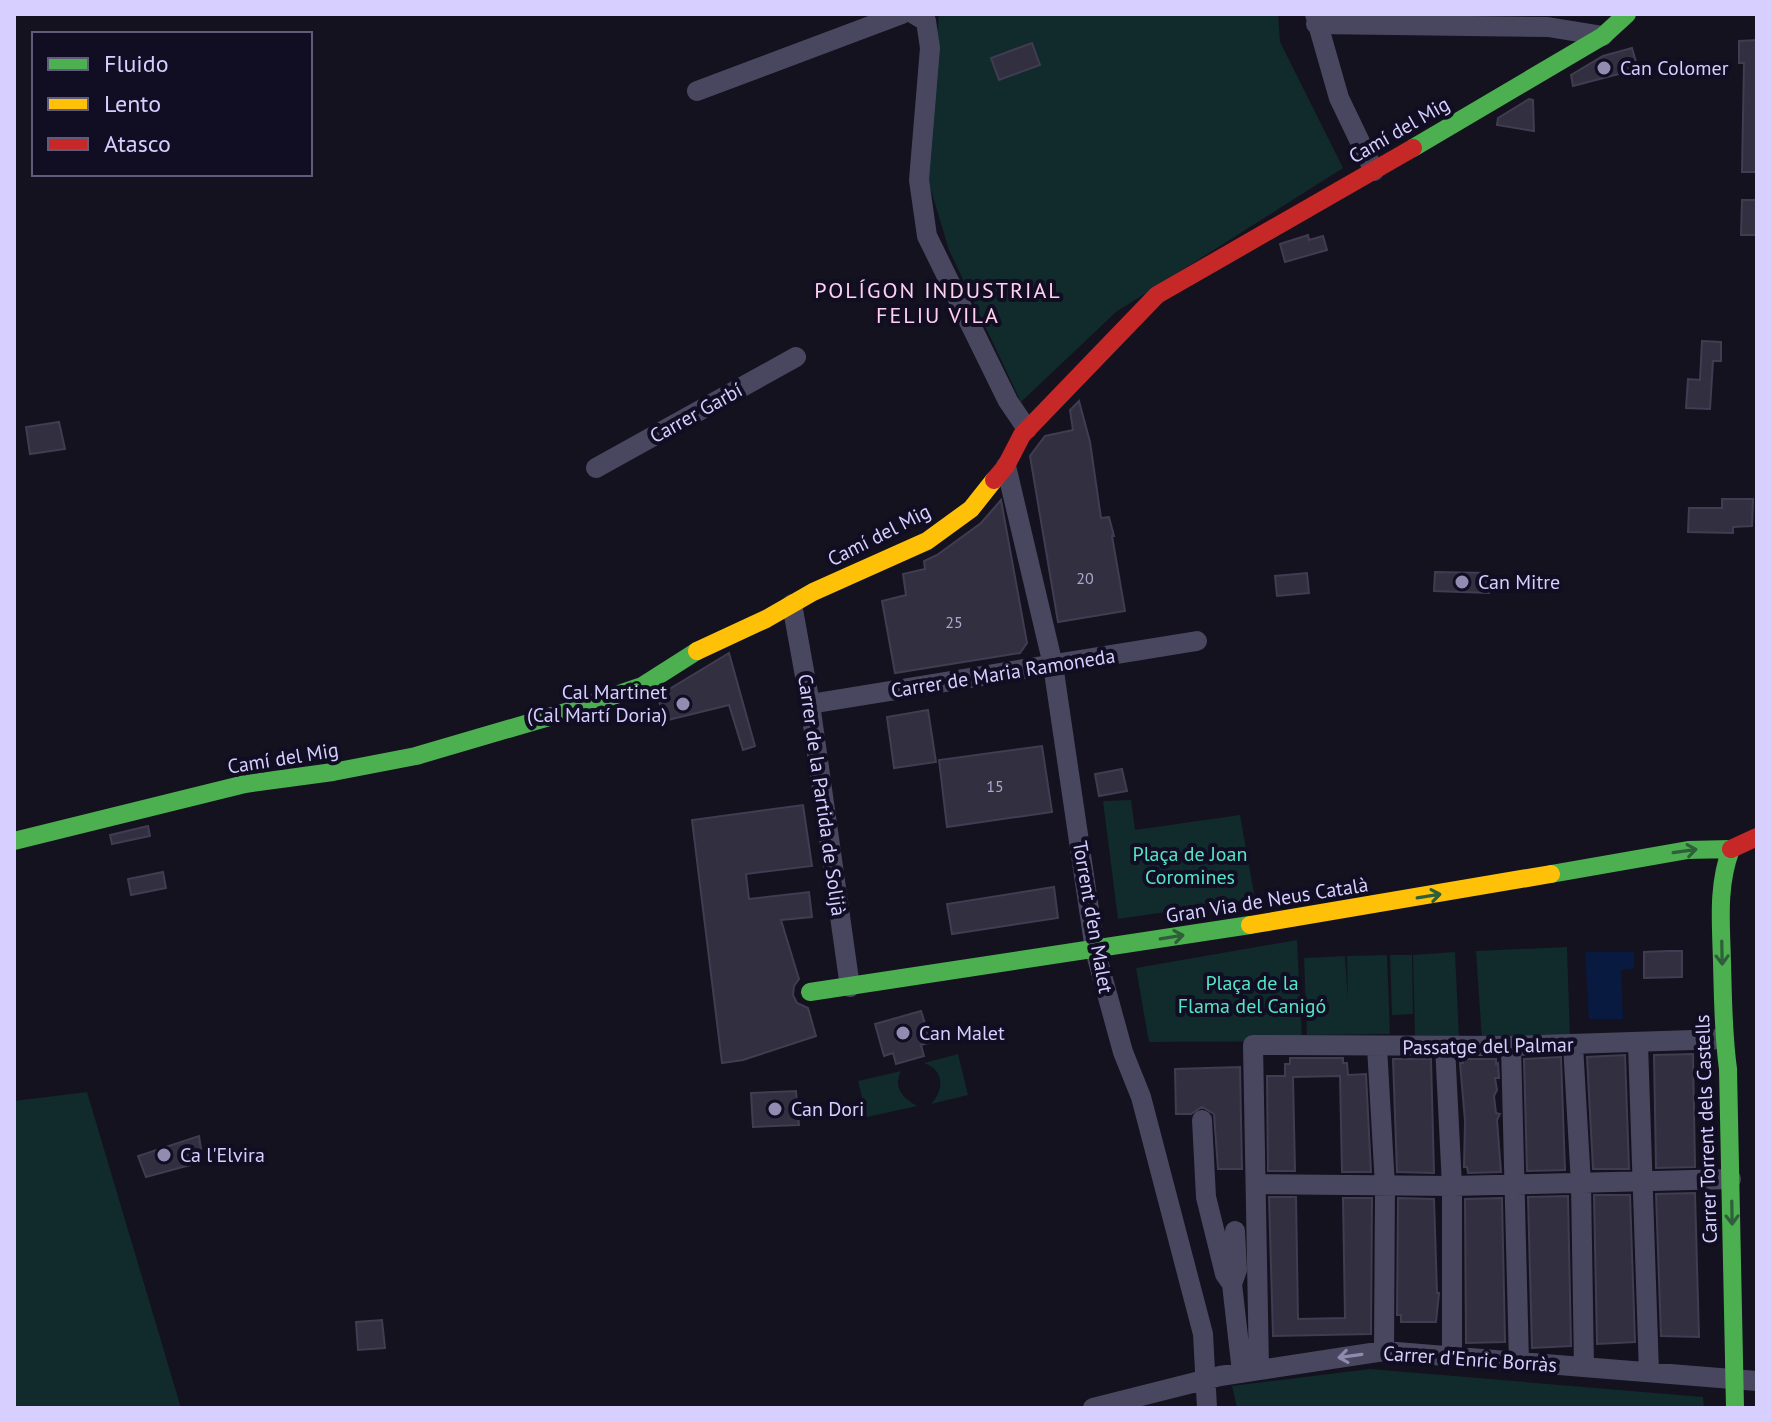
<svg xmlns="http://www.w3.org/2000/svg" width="1771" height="1422" font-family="'PT Sans',sans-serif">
<rect width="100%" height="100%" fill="#14121e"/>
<path fill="#112a2c" d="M939,14H1278L1280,42L1343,168L1116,312L1021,402L949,250L927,177Z
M1131,800L1135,830L1240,815L1255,899L1118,919L1103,801Z
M1297,940L1302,1041L1149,1042L1136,968Z
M1567,947L1570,1039L1482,1040L1476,951Z
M1455,952L1459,1037L1415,1036L1413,955Z
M1387,955L1390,1034L1307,1035L1304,958L1345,956L1348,1000L1347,956Z
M1390,955H1412L1413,1014L1392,1015Z
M958,1054L968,1095L931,1104C945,1089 944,1070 924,1063Z
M901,1071C893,1087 902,1098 917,1106L867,1117L858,1081Z
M87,1092L181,1408H14V1101Z
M1370,1369L1703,1397L1704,1408H1237L1232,1386Z"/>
<path fill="#081a3f" d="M1585,952H1634V969L1621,970L1623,1019H1589Z"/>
<path fill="#323040" stroke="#413c52" stroke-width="2" d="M1757,40V172H1742L1744,63H1739V41Z
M1032,43L1040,65L999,80L991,58Z
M1632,48L1638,69L1573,86L1571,75L1603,56Z
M1529,99L1533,100L1534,131L1497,125L1498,118Z
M1742,200H1757V235H1741Z
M1308,235L1309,240L1323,236L1327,250L1285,262L1280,244Z
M1702,341L1721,342V361H1713L1710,409L1686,408L1688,379L1700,380Z
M1079,401L1090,442L1101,518L1109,517L1114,536H1112L1125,611L1058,622L1030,456L1045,436L1073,430L1070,410Z
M59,422L65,449L30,454L26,427Z
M1722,499H1753L1752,526L1733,527V533L1688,532L1689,508H1722Z
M1001,500L1027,643L1020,653L895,673L882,601L906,595L903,574L925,569L924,561L937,555L981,523Z
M1435,572L1489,573V593L1434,591Z
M1307,573L1309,593L1277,596L1275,576Z
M729,653L755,746L743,750L729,705L664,721L658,696Z
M928,710L936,762L894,768L887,717Z
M1042,746L1052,812L947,827L939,760Z
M1122,769L1127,791L1099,796L1095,774Z
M803,805L812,866L746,874L749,899L809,892L812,917L781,920L799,979L794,986L793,995L797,1003L808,1008L816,1036L743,1060L722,1063L692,820Z
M148,826L150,836L112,844L110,835Z
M163,872L166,888L131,895L128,879Z
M1054,887L1058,918L952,934L947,904Z
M1668,951H1682V977L1644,978V952Z
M921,1011L931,1042L921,1045L924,1056L896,1064L893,1053L884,1056L875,1024Z
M1693,1054L1695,1167L1656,1168L1654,1055Z
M1625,1055L1629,1169H1593L1587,1057Z
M1561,1057L1565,1170L1527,1171L1524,1059Z
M1290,1058H1343V1063H1347L1348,1075L1366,1074L1371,1172H1342L1340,1076L1293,1077L1295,1171H1268L1267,1076H1285V1064H1290Z
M1393,1059H1431L1434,1173L1397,1172Z
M1463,1059H1496V1064L1498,1063L1499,1078H1495L1497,1090L1494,1096L1496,1113L1500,1114L1497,1120L1501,1172L1468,1173L1467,1167H1464L1465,1121L1460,1063H1463Z
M1240,1067L1242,1169H1218L1214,1114L1202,1107L1191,1114H1176L1175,1069Z
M796,1091L799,1125L753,1127L751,1093Z
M199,1136L201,1149L188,1154L190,1165L146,1177L138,1156Z
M1695,1193L1699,1337L1661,1336L1656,1194Z
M1594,1195H1630L1635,1342L1597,1344Z
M1568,1196L1571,1346L1532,1348L1528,1197Z
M1269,1197H1296L1298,1319L1345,1318L1343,1198H1372L1371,1334L1273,1336Z
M1398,1198L1434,1199L1437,1293H1439L1436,1322H1401V1315H1397Z
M1502,1198L1505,1342L1466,1343L1465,1199Z
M382,1320L385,1348L358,1350L356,1322Z"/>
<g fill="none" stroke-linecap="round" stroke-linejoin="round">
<path stroke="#48475f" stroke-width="20" d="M914,14L926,21L930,48L919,180L927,236L1008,401L1027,429
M1315,14L1339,98L1374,171
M1316,24L1548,27L1603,36
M697,91L902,14
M1006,466L1053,665L1095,950L1123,1052L1141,1097L1203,1334L1207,1408
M596,468L796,357
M792,604L810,704L850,987
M810,704L1197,641
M1638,1044L1649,1373
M1573,1045L1581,1184L1584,1367
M1445,1046L1452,1186V1356
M1511,1046L1519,1363
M1377,1047L1385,1186L1384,1351
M1202,1120L1206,1197L1225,1274L1232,1284
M1256,1184L1452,1186L1731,1179
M1235,1231L1237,1270L1232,1284L1242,1372
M1259,1369L1253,1045L1511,1046L1724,1039
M1093,1408L1220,1376L1384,1351L1757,1381"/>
<path stroke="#4caf50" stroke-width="18" d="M1413,148L1603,36L1627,14
M14,841L245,784L333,772L416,756L566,712L642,686L697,651
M1731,849C1717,886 1721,923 1722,962C1723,998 1723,1033 1728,1069L1735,1408
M1551,874L1688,850L1731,849
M810,992L1250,925"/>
<path stroke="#ffc107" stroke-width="18" d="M697,651L766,619L813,592L927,541L971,509L994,480
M1250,925L1551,874"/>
<path stroke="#c62828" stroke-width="18" d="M994,480L1006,466L1022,435L1157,295L1413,148
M1731,849L1757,837"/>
</g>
<defs><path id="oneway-shaft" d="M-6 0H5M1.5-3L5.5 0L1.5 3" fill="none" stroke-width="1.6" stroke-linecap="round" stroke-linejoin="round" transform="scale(2)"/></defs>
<g stroke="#2e5e3a">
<use href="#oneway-shaft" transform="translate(1685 851) rotate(-8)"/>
<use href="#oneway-shaft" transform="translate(1429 896) rotate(-9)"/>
<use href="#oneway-shaft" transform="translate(1172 937) rotate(-9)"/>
<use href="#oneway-shaft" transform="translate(1722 953) rotate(89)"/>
<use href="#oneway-shaft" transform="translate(1732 1213) rotate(89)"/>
</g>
<use stroke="#8f8baf" href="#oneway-shaft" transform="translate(1350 1356) rotate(172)"/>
<g fill="#928db0" stroke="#110d23" stroke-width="3">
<circle cx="1604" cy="68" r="8"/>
<circle cx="1462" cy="582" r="8"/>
<circle cx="683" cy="704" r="8"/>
<circle cx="903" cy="1033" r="8"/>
<circle cx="775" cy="1109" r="8"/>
<circle cx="164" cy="1155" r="8"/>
</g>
<g text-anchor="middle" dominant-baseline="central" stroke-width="8" stroke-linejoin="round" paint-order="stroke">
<g font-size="16" fill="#ada7cf">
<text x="1085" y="578">20</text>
<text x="954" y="622">25</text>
<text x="995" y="786">15</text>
</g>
<g font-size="20" fill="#d6cfff" stroke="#110d23" text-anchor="start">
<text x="1620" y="68">Can Colomer</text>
<text x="1478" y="582">Can Mitre</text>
<text x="667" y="692" text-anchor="end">Cal Martinet<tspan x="667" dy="23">(Cal Martí Doria)</tspan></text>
<text x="919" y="1033">Can Malet</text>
<text x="791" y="1109">Can Dori</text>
<text x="180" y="1155">Ca l'Elvira</text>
</g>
<g font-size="20" fill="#d6cfff" stroke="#110d23">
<text transform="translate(1399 130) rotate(-30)">Camí del Mig</text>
<text transform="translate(696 413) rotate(-29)">Carrer Garbí</text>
<text transform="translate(879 535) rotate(-27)">Camí del Mig</text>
<text transform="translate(1003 673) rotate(-9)">Carrer de Maria Ramoneda</text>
<text transform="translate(283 758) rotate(-9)">Camí del Mig</text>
<text transform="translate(822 795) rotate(82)">Carrer de la Partida de Solijà</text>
<text transform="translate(1267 900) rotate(-9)">Gran Via de Neus Català</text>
<text transform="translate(1093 917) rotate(80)">Torrent d'en Malet</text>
<text transform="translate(1488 1046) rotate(-1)">Passatge del Palmar</text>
<text transform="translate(1706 1129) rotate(-92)">Carrer Torrent dels Castells</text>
<text transform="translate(1470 1359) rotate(4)">Carrer d'Enric Borràs</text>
</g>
<g font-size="20" fill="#56e5c6" stroke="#110d23">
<text x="1190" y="854">Plaça de Joan<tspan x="1190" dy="23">Coromines</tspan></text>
<text x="1252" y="983">Plaça de la<tspan x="1252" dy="23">Flama del Canigó</tspan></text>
</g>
<g font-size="22" letter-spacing="2" fill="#ffd1ed" stroke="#110d23">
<text x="938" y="290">POLÍGON INDUSTRIAL<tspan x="938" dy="25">FELIU VILA</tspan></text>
</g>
</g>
<rect width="1771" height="1422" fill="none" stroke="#d6cfff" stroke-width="32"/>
<rect x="32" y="32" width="280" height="144" fill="#110d23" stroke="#605b7b" stroke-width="2"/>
<rect x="48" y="58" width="40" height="12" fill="#4caf50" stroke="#605b7b" stroke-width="2"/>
<text x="104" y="72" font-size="24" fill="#d6cfff">Fluido</text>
<rect x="48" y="98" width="40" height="12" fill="#ffc107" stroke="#605b7b" stroke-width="2"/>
<text x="104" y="112" font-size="24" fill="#d6cfff">Lento</text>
<rect x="48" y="138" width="40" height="12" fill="#c62828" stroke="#605b7b" stroke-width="2"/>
<text x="104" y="152" font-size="24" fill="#d6cfff">Atasco</text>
</svg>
